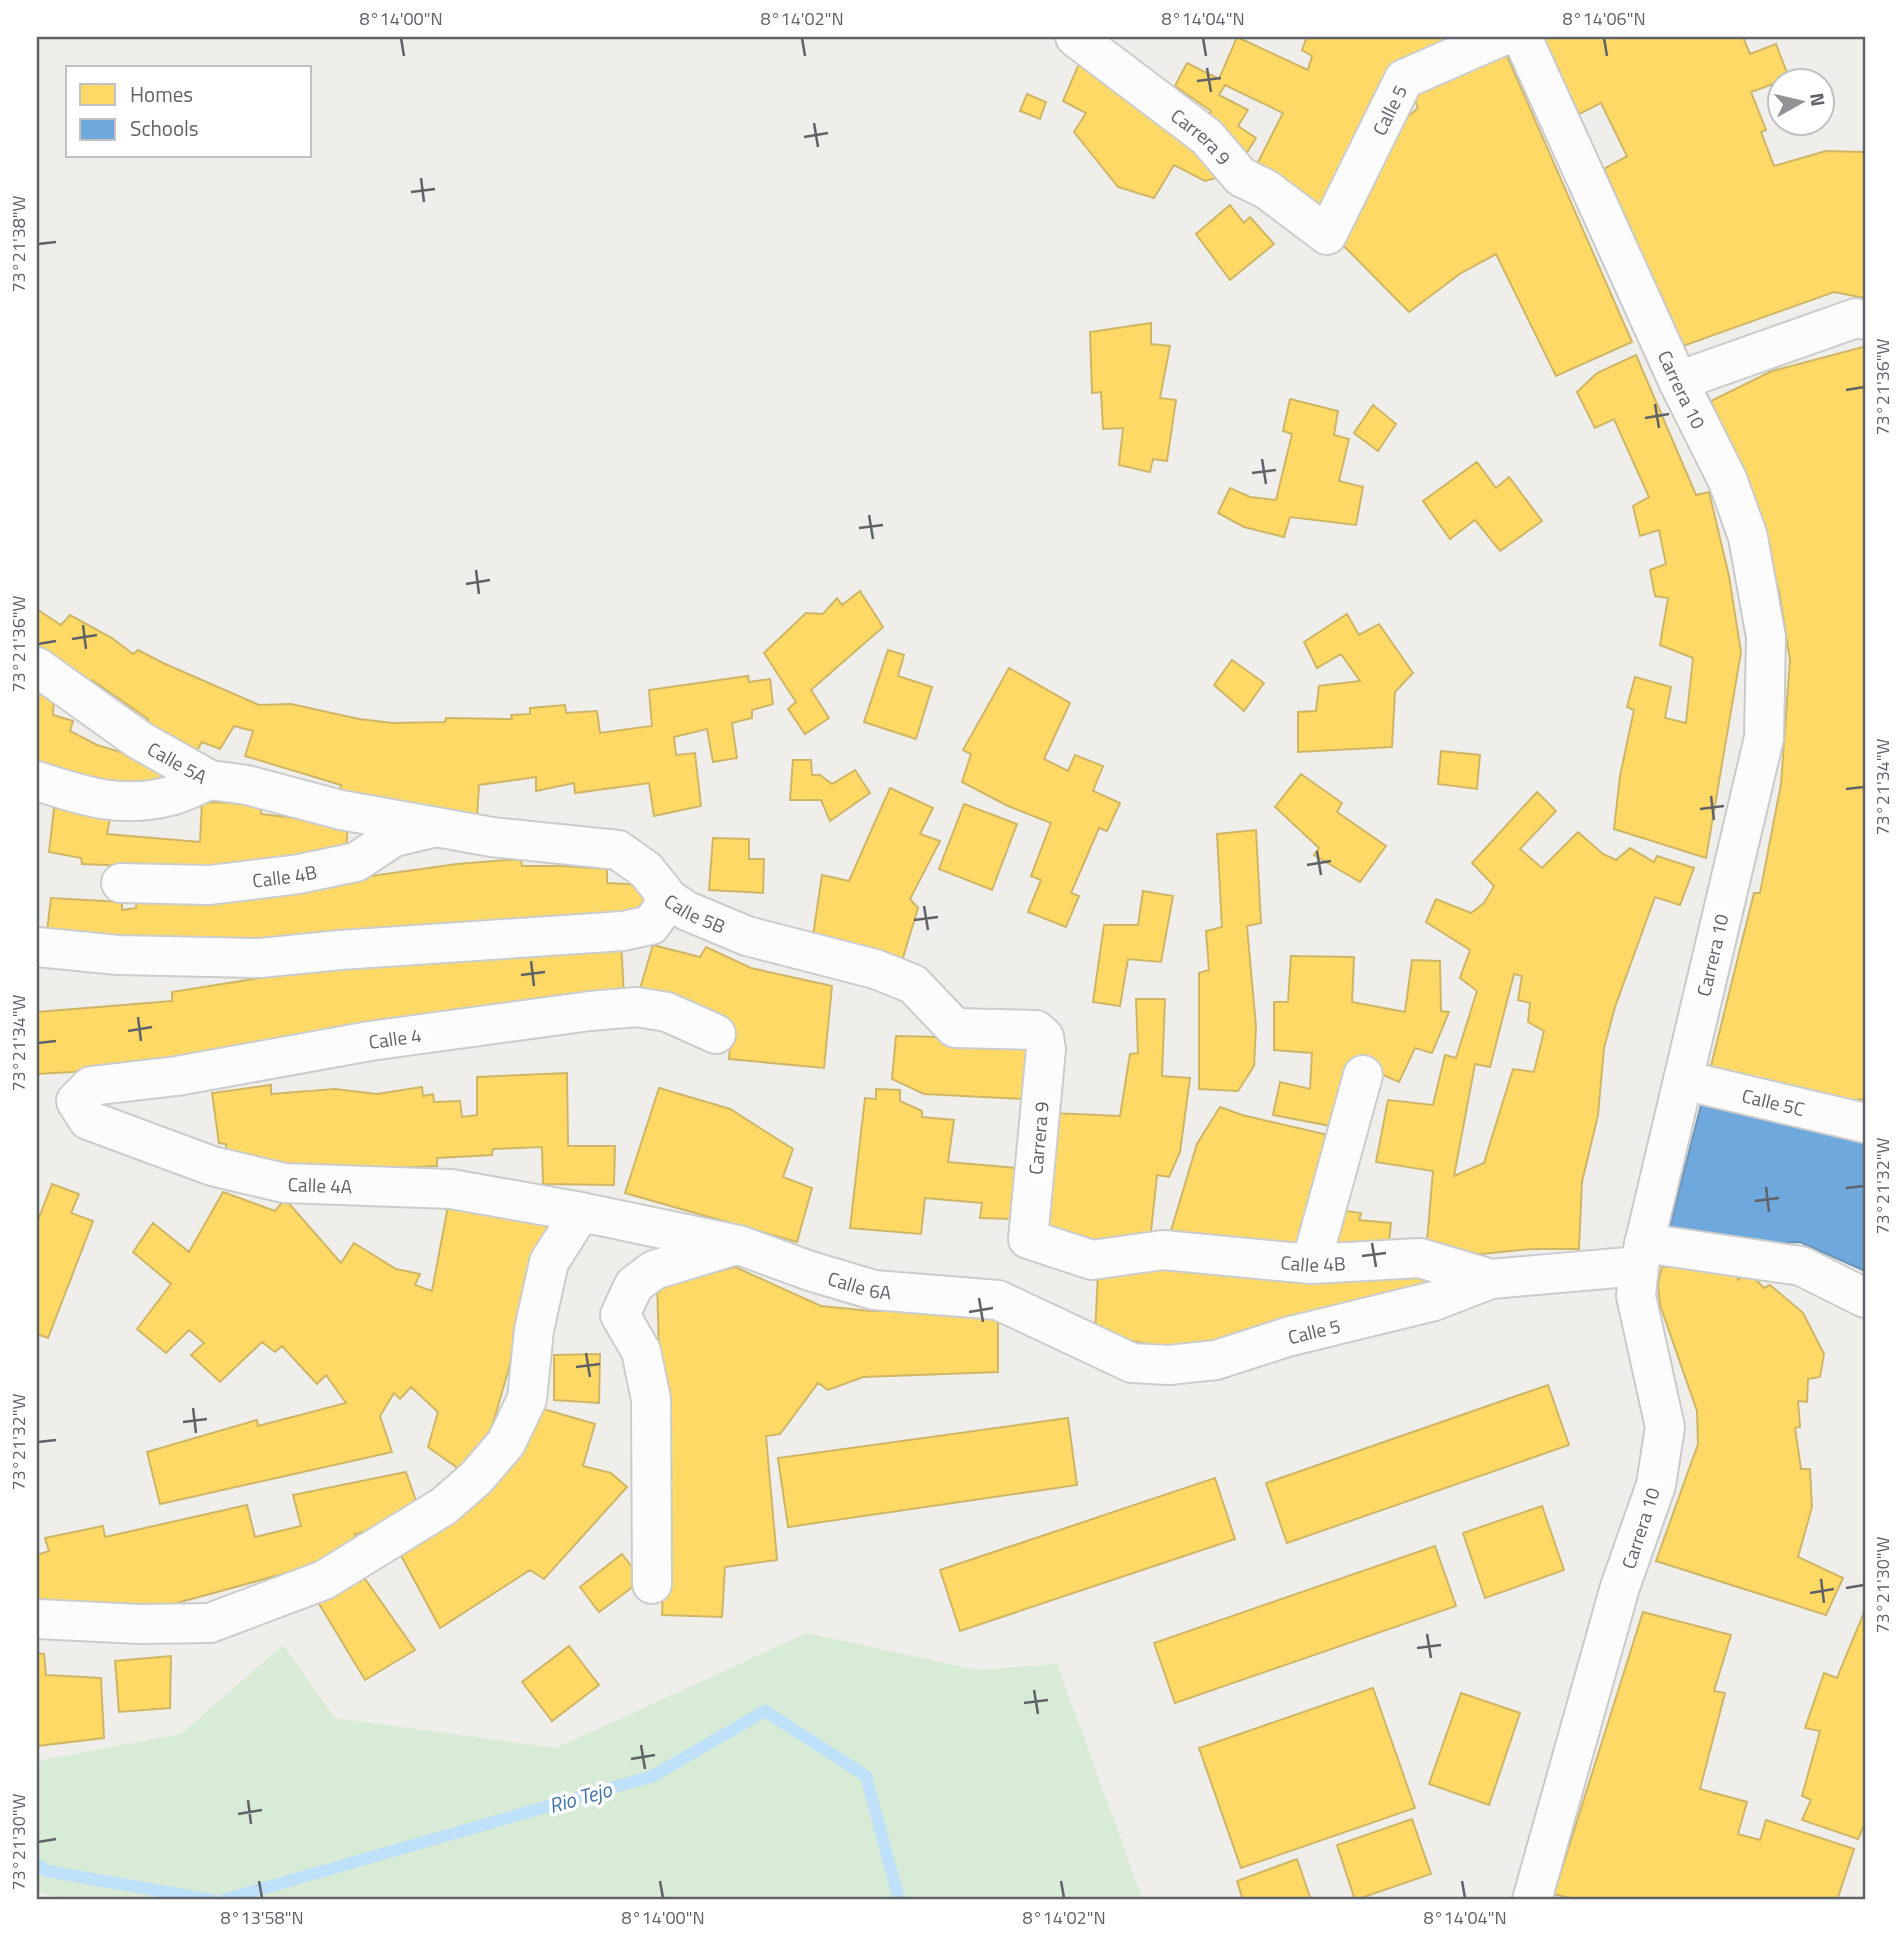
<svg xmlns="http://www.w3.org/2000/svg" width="1902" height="1937" font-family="'Titillium Web',sans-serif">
<rect width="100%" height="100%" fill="#efeeea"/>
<path fill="#d8ebd6" d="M807,1633L977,1670L1057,1664L1143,1900H66L37,1891V1761L181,1734L283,1645L335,1718L556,1748Z"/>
<path fill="#ffd966" stroke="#cfb667" stroke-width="2" fill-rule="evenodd" d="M1237,37L1308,70L1312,56L1302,50L1307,37H1476L1397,71L1324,224L1252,174L1283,113L1225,85L1219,95L1248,110L1238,126L1256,138L1239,165L1204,128L1211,111L1175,86L1187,63L1219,79Z
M1541,37H1743L1750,54L1776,44L1789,78L1751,92L1766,130L1761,132L1774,166L1826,151L1865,152V298L1834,292L1683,346L1604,169L1627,156L1601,103L1575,116Z
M1503,47L1632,342L1556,376L1496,254L1461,273L1409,312L1338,240L1392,130L1418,108L1411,91Z
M1081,59L1231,174L1205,181L1174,165L1154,198L1118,187L1074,132L1086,113L1063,101Z
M1027,94L1046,102L1040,119L1020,111Z
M1230,205L1244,223L1250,217L1274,244L1230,280L1196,234Z
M1151,323V344L1170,346L1160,398L1176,400L1167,461L1153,459L1150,472L1119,465L1123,428L1103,429L1101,392L1092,393L1090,332Z
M1863,347H1865V1099L1799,1104L1708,1078L1754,893H1760L1781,784L1790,660L1779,591L1753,510L1711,401L1772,371Z
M1636,355L1696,495L1709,492L1729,576L1741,652L1706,858L1614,829L1620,776L1634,710L1627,707L1635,677L1671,687L1665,718L1686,723L1693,658L1660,645L1668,598L1655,596L1650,570L1666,564L1659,530L1640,536L1633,506L1649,497L1614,419L1595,428L1577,392L1597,373Z
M1290,399L1338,411L1334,435L1349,439L1339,481L1363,487L1356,525L1290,517L1284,537L1244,527L1218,513L1230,488L1250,497L1276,500L1292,434L1283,431Z
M1373,405L1396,424L1378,451L1354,433Z
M1477,462L1496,488L1509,477L1542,521L1500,551L1475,520L1450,539L1423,501Z
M860,591L883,627L811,690L829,718L805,734L788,709L796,702L764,653L806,613L823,614L837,598L842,605Z
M38,610L61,625L70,615L112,638L133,654L138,650L163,663L259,705L291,704L359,719L393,723L445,722L446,718L512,719L511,715L530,714V708L565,705L566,713L597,711L600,733L652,726L649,690L748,676L749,682L770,679L773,704L752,710V718L732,723L737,758L713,762L707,729L674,737L676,755L695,753L701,806L654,816L649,783L575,793L574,783L536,791V777L479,785L477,818L339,798L341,785L245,756L253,731L234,726L220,749L202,742L196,752L145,729L148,719L92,680L85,688L37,657Z
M1347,614L1359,635L1379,624L1413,673L1395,692L1392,747L1298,752V712L1316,711L1319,686L1360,681L1341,654L1317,668L1304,642Z
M888,650L904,655L898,676L932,687L916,739L864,722Z
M1232,660L1264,683L1244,711L1214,685Z
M1009,668L1070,703L1044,759L1068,771L1075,755L1103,766L1093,791L1120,803L1107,831L1099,828L1071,893L1079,896L1066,927L1028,912L1041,880L1031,876L1051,823L1008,806L962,782L971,754L963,750Z
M37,693L54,694L53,715L73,721L70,731L97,745L120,752L126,749L186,779L163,789L37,773Z
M1441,751L1480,755L1477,789L1438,784Z
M793,760H811L812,775H820L832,784L855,770L870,793L830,821L821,800H790Z
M1301,774L1342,803L1337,812L1386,846L1360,882L1314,855L1319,848L1275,807Z
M890,788L933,808L920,834L940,841L910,899L918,908L902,961L812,942L822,875L849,881Z
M1537,792L1556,811L1520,849L1542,868L1578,832L1603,854L1616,860L1630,848L1654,862L1657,856L1694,868L1680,905L1655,897L1615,1007L1604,1048L1598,1115L1582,1182L1579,1249H1531L1471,1255H1322L1331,1209L1361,1213L1359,1220L1391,1223L1389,1242L1427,1241L1433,1171L1376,1162L1388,1100L1433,1105L1445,1055L1456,1058L1477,991L1460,978L1470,950L1426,922L1436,899L1471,913L1484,903L1494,886L1472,863ZM1514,974L1522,976L1518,1000L1530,1003L1528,1022L1544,1031L1534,1072L1513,1069L1484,1163L1454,1176L1475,1064L1490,1067Z
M55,800L111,813L107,834L200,842L202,802L261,804V814L348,824L346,851L205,869L82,864L81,858L49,852Z
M964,804L1017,824L992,890L939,869Z
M1256,830L1261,923L1247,926L1256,1027L1254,1066L1238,1091L1199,1089V973L1209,970L1206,931L1222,927L1217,834Z
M713,838L749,839V859H764L763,893L709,890Z
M521,859L522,866H561L607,869V883L644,885L645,918L244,945L47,931L51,898L122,902V910L136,908L137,894L364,877L457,864Z
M1143,891L1173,896L1161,962L1128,959L1120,1006L1093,1002L1104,925H1138Z
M621,941L624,996L262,1052L73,1072L37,1074V1012L172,1001V992L260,978L261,972Z
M653,945L700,957L706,947L751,968L832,986L824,1068L729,1059L732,1024L639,992Z
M1291,956L1354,957L1352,1002L1405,1012L1412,960L1440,961L1441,1011L1449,1012L1432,1053L1415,1048L1399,1082L1356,1063L1331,1126L1273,1115L1280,1082L1310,1089L1312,1053L1274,1050V1002H1288Z
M1136,999H1165L1162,1076L1190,1078L1180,1152L1169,1177L1157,1175L1150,1241L1089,1249L1041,1237L1052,1113L1120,1116L1130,1054L1138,1053Z
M896,1036L1030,1039L1024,1099L924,1094L892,1079Z
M567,1073L568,1146H615L614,1185L543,1184L542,1147L493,1149L492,1155L437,1158V1166L276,1174L227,1165L226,1144L219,1143L212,1093L271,1085V1094L335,1089L377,1094L422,1087L423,1096L433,1094L434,1102L460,1101L462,1117L477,1115V1077Z
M659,1088L730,1109L793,1149L783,1177L812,1188L797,1242L625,1193Z
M876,1089L900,1090V1101L922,1111V1117L954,1120L948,1162L1017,1168L1012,1219L980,1218L982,1203L925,1198L921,1234L850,1228L865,1098L876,1099Z
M1220,1107L1242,1115L1328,1135L1295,1256L1168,1241L1197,1144Z
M52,1184L79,1194L71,1213L93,1221L48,1338L37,1334V1223Z
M223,1192L275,1211L285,1199L341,1263L354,1243L396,1269L420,1274L415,1285L432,1291L449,1201L555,1221L520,1318L510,1364L492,1427L462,1471L428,1447L438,1412L411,1387L400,1399L394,1393L380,1416L392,1452L160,1504L147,1452L257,1420L258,1426L346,1403L326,1375L317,1384L282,1346L275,1352L262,1342L220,1382L191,1355L204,1343L189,1330L166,1353L137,1329L171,1284L133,1252L153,1223L189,1252Z
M735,1267L821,1306L871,1311L998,1310V1372L863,1377L828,1390L818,1383L780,1434L766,1436L777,1560L725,1567L722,1617L662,1615L670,1389L660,1388L657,1280L692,1278Z
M1172,1267L1434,1276L1433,1294L1213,1346L1170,1348L1095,1334L1098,1274Z
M1662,1267H1702L1704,1272L1734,1268L1738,1280L1747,1271L1764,1288L1770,1285L1803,1313L1824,1354L1820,1377L1808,1379L1807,1402L1798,1401L1800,1427L1795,1428L1801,1469H1810L1812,1507L1798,1557L1843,1578L1826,1615L1656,1561L1698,1444L1697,1411L1660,1305L1658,1284Z
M600,1354L599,1403L554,1400V1355Z
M1548,1385L1569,1445L1287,1543L1266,1483Z
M540,1408L595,1424L583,1466L611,1473L627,1487L544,1579L530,1570L440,1628L397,1548Z
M1068,1418L1077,1485L788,1527L778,1458Z
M406,1472L418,1507L373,1530L355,1534L357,1543L338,1559L140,1613L138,1604L79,1613L37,1612V1555L49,1551L45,1538L103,1526L105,1537L247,1505L255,1537L301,1526L293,1495Z
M1215,1478L1235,1539L960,1631L940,1570Z
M1542,1506L1564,1570L1485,1598L1463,1533Z
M1435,1546L1456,1606L1175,1703L1154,1643Z
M622,1554L642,1580L599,1612L580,1587Z
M363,1576L415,1650L365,1680L318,1602Z
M1865,1610V1823L1858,1839L1802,1820L1811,1800L1802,1796L1820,1731L1805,1728L1824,1673L1837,1678Z
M1643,1612L1731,1635L1714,1691L1725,1693L1700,1789L1747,1802L1738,1834L1760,1840L1766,1820L1854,1849L1837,1900H1578L1554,1894Z
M569,1646L599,1685L552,1721L522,1682Z
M37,1653L44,1654L46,1675L101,1678L104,1738L37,1746Z
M171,1656L170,1708L119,1712L115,1661Z
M1373,1688L1415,1808L1241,1868L1199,1748Z
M1461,1693L1520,1713L1489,1805L1429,1784Z
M1412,1819L1431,1874L1355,1900L1337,1845Z
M1297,1859L1311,1900H1243L1237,1881Z"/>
<path fill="#6fa8dc" stroke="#6a93b9" stroke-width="2" d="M1702,1101L1865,1141V1271L1800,1242L1743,1245L1668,1234Z"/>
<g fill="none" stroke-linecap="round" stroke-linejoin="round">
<path stroke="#bfe0f9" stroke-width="12" d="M37,1864L47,1871L212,1900
M223,1900L653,1776L765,1711L866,1776L899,1900"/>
<defs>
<g id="street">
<path id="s1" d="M1075,37L1207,137L1241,177L1266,189L1327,235L1404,79L1500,37"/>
<path d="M1678,381L1856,318L1865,320"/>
<path id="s2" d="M37,667L139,740L210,780L247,785L341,810L492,837L618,850L646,870L669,899L687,911L747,936L875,969L913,984L955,1028L1036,1030L1044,1037L1046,1049L1028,1239L1092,1260L1163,1250L1311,1264L1420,1258L1491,1279L1639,1266"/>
<path d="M37,781C83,796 121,809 170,796C183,793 197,785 210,780"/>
<path id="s3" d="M121,883L210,885L299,874L356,862L394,837L432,828"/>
<path d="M37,947L118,955L260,958L340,950L623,931L651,925L669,899"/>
<path id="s4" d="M716,1034L667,1012L637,1007L590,1011L370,1041L177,1076L91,1086L76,1101L88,1120L212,1166L284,1183L451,1189L581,1212L739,1245L810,1271L874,1290L998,1300L1132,1363L1169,1365L1216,1360L1287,1337L1434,1301L1491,1279"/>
<path id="s5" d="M1683,1080L1865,1123"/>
<path d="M1644,1243L1801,1266L1865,1298"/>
<path d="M1311,1264L1363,1075"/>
<path d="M652,1584L651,1399L641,1351L620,1315L634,1285L654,1270L733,1246"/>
<path d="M37,1619L140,1624L210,1623L324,1580L444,1506L476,1478L506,1443L527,1399L534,1330L549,1262L581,1212"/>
</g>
<g id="secondary">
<path id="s6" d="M1522,37L1678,381L1728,481L1748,537L1766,637L1764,738L1639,1266L1636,1296L1665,1427L1656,1485L1620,1587L1532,1900"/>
</g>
</defs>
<use href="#street" stroke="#cbcccc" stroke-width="42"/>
<use href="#secondary" stroke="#cacacb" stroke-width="42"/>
<use href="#street" stroke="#fdfcfc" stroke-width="38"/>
<use href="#secondary" stroke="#fdfcfc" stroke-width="38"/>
</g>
<path fill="none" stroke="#5f6368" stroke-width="2.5" d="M401,38L404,56M802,38L805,56M1203,38L1206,56M1604,38L1607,56M1207,68L1211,92M1197,81L1221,78M814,123L818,147M804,137L828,133M421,178L424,202M411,192L435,189M38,244L56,242M1846,390L1864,387M1655,404L1659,428M1645,418L1669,414M1262,459L1266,484M1252,473L1276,470M869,515L873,539M859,528L883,525M476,570L479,594M466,584L490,580M83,625L86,649M72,639L97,635M38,644L56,641M1846,789L1864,787M1711,796L1714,820M1700,809L1724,806M1317,851L1321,875M1307,865L1331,861M924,906L928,930M914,920L938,917M531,961L534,986M521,975L545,972M138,1017L141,1041M128,1031L152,1027M38,1043L56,1041M1766,1187L1769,1212M1846,1188L1864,1186M1755,1201L1779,1198M1372,1243L1376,1267M1362,1256L1386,1253M979,1298L983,1322M969,1312L993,1308M586,1353L590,1377M576,1367L600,1364M193,1408L196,1433M183,1422L207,1419M38,1442L56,1440M1821,1579L1824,1603M1846,1588L1864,1585M1810,1593L1834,1589M1427,1634L1431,1658M1417,1648L1441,1645M1034,1690L1038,1714M1024,1703L1048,1700M641,1745L645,1769M631,1759L655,1755M248,1800L251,1824M238,1814L262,1810M38,1842L56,1839M259,1881L262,1898M660,1881L663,1898M1061,1881L1064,1898M1462,1881L1465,1898"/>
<g text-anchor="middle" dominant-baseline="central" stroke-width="7" stroke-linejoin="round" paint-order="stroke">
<g font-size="19" fill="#5f6368" stroke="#fff">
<text stroke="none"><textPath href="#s1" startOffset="462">Calle 5</textPath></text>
<text stroke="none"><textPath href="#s1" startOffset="161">Carrera 9</textPath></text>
<text stroke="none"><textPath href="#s6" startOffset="387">Carrera 10</textPath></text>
<text stroke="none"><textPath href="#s2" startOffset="170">Calle 5A</textPath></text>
<text stroke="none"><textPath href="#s3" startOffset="164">Calle 4B</textPath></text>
<text stroke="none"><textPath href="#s2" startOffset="723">Calle 5B</textPath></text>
<text transform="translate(1712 955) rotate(-77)">Carrera 10</text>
<text transform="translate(395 1038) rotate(-8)">Calle 4</text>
<text stroke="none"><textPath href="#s5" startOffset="93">Calle 5C</textPath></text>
<text transform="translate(1038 1138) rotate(-85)">Carrera 9</text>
<text stroke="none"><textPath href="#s4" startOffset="922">Calle 4A</textPath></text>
<text stroke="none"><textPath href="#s2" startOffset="1598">Calle 4B</textPath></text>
<text stroke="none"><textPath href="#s4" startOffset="1474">Calle 6A</textPath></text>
<text stroke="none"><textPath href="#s4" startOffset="1948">Calle 5</textPath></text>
<text transform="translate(1640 1528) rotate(-72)">Carrera 10</text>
</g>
<g font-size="21" font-style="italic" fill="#4174aa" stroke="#fff">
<text transform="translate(580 1797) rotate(-16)">Rio Tejo</text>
</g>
</g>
<rect width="1902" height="1937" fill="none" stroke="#ffffff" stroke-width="77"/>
<rect x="66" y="66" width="245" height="91" fill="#ffffff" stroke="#bfc1c3" stroke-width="2"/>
<rect x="80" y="84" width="35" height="21" fill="#ffd966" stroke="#bfc1c3" stroke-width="2"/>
<text x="130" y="102" font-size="21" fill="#5f6368">Homes</text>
<rect x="80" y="119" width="35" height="21" fill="#6fa8dc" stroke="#bfc1c3" stroke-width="2"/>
<text x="130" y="136" font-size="21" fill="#5f6368">Schools</text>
<g transform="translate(1801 102) rotate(82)"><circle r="33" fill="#ffffff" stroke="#bfc1c3" stroke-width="2"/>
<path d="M0-5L12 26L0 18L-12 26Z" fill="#919496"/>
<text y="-10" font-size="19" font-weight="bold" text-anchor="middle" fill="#5f6368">N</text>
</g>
<rect x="38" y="38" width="1826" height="1860" fill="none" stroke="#5f6368" stroke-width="2.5"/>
<g font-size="18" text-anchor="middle" fill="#5f6368">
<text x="401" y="25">8°14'00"N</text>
<text x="802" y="25">8°14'02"N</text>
<text x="1203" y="25">8°14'04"N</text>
<text x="1604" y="25">8°14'06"N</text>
<text transform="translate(19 244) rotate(-90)" y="6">73°21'38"W</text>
<text transform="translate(1883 387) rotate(-90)" y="6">73°21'36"W</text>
<text transform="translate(19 644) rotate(-90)" y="6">73°21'36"W</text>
<text transform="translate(1883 787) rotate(-90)" y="6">73°21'34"W</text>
<text transform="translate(19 1043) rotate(-90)" y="6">73°21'34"W</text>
<text transform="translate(1883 1186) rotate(-90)" y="6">73°21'32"W</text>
<text transform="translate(19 1442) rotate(-90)" y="6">73°21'32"W</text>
<text transform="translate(1883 1585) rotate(-90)" y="6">73°21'30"W</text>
<text transform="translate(19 1842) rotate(-90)" y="6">73°21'30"W</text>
<text x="262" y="1924">8°13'58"N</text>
<text x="663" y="1924">8°14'00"N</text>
<text x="1064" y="1924">8°14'02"N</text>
<text x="1465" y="1924">8°14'04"N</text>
</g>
</svg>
